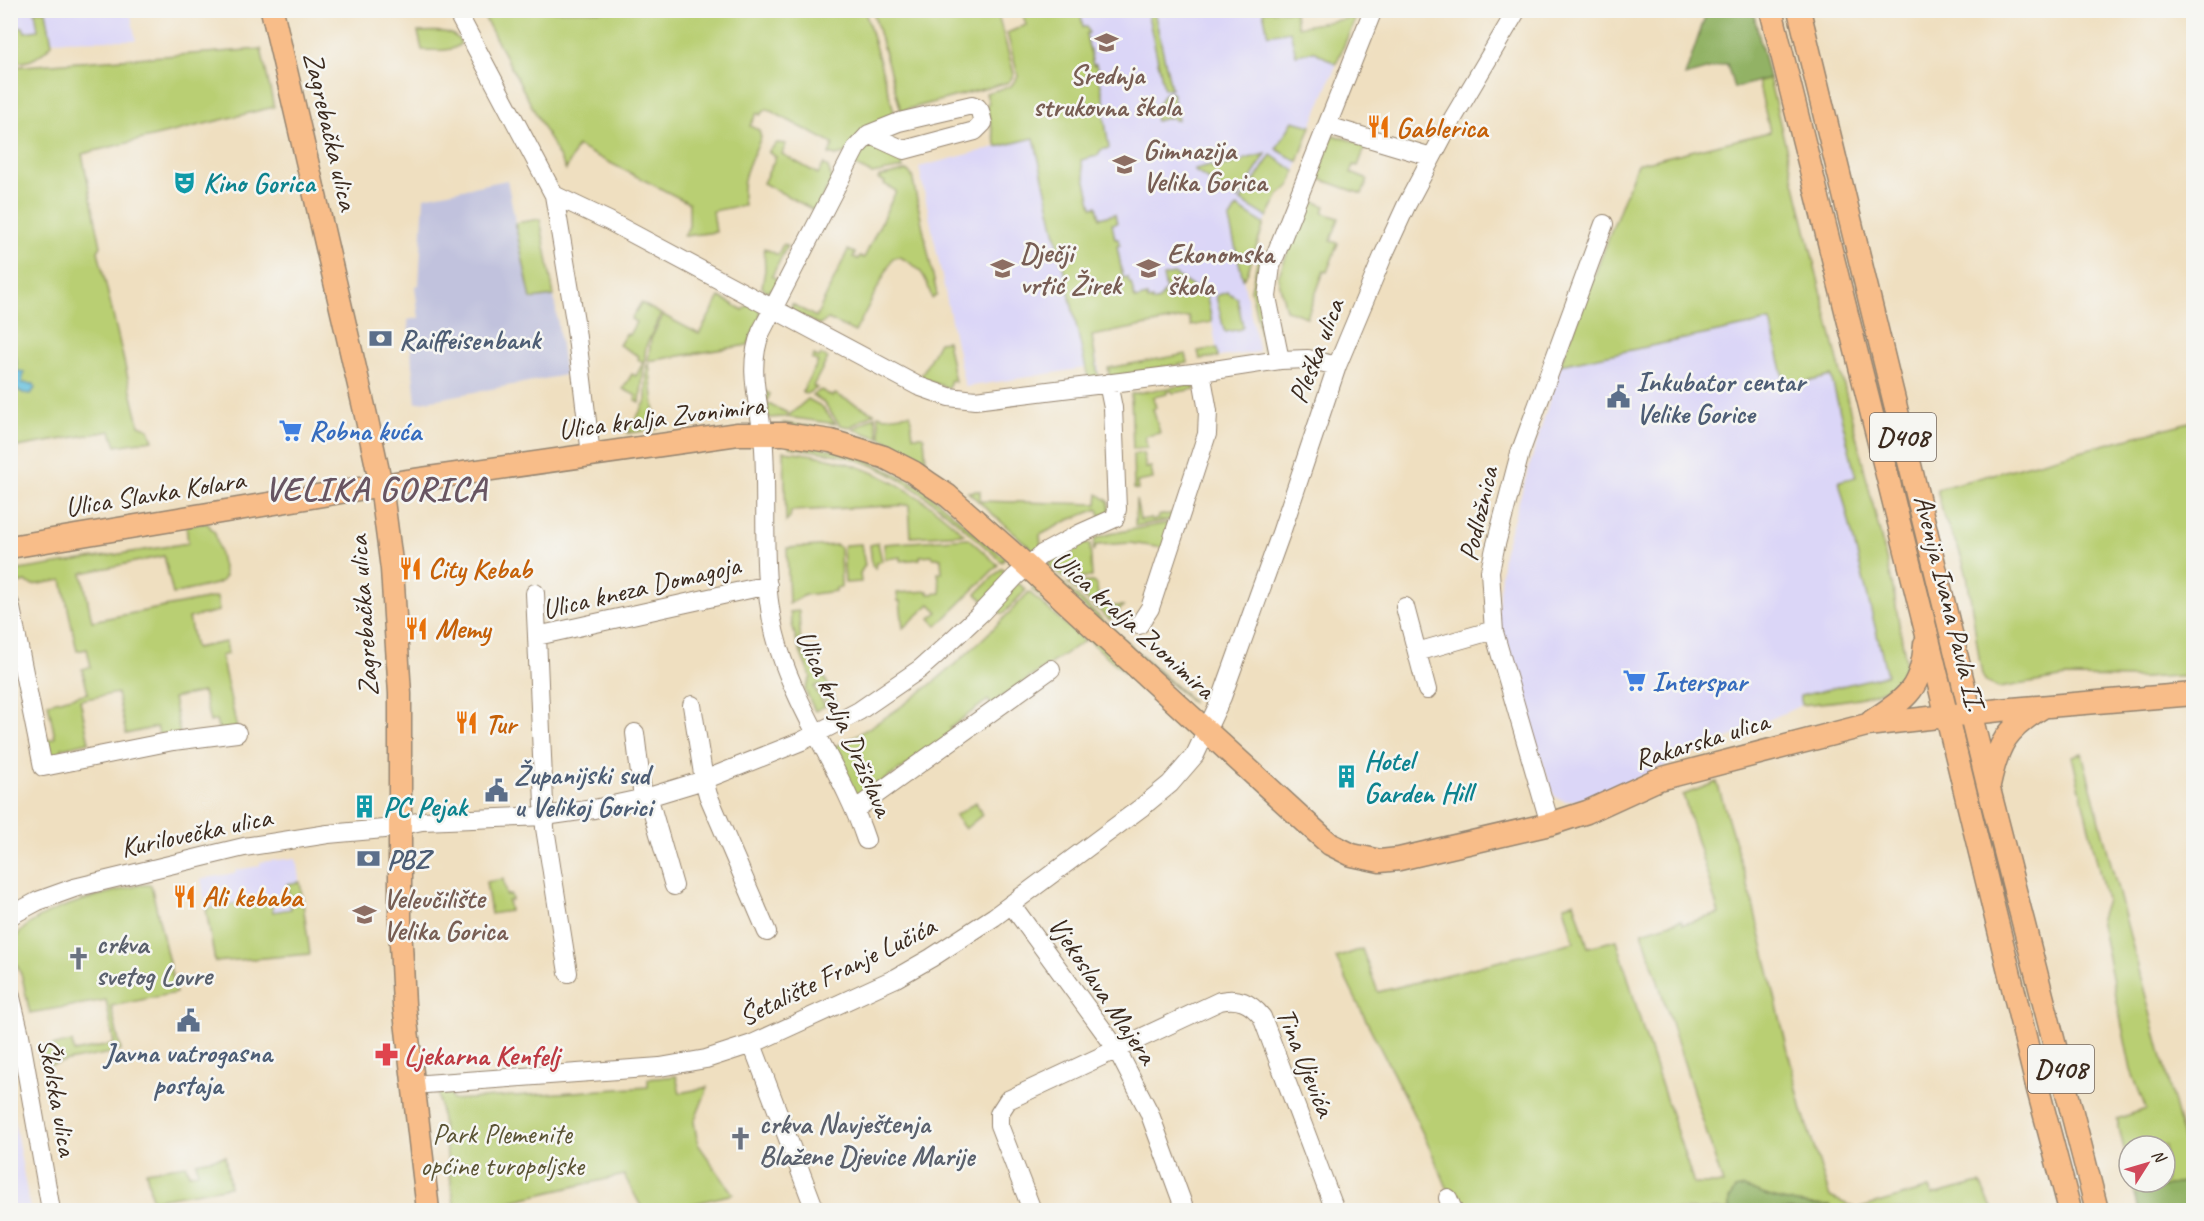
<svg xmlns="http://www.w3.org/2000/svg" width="2204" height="1221" font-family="Caveat,sans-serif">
<rect width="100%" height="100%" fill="#f6f6f2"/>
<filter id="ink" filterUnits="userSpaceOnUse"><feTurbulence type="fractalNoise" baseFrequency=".0167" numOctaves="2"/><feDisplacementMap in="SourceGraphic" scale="12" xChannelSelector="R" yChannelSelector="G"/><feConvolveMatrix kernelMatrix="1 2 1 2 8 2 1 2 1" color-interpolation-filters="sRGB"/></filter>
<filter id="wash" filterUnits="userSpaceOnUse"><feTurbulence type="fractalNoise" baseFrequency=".008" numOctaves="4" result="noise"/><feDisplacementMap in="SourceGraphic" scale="24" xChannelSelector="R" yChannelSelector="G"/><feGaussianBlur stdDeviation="1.35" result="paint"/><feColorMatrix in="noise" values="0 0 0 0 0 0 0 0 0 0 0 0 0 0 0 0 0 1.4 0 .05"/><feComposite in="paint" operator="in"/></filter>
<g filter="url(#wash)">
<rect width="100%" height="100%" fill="#efdfc0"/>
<path fill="#dbd6f7" d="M10,11H130L136,40L11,41Z
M1022,11H1294L1298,27L1356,17L1311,126L1290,186L1279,195L1264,224L1247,274L1243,279L1259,352L1218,357L1212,322L1191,326L1189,317L1092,336L1099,370L1098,376L1089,382L1085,368L965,387L919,167L996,147L986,105L989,104L986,93L1011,86L1018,76L1007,33L1026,25Z
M1770,321L1831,375L1856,478L1840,481L1887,675L1800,696L1802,705L1609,791L1578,800L1565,801L1554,796L1502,644L1497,616L1503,554L1560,365Z
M296,858L310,954L215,962L201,879L236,873V870L260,866V862Z
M11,1093L15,1125L30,1210H11Z"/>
<path fill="#c1c2dd" d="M507,180L531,299L554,296L565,375L416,403L408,320L419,318L415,286L419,285L424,197Z"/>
<path fill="#b9cf73" stroke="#7a7c48" stroke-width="1.5" d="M35,11H46L52,44C39,58 29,64 11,62V27V29L23,27L25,32L38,30Z
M481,11H865L895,115L844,154L836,156L829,154L833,144L767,109L760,115L757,113L750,126L759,130L761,138C750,161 739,179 744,205L713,211L716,232L684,236L689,226V203L577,146L566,170Z
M873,11H997L1014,74L1009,82L901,111Z
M1022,11H1085L1081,16L1083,27H1087L1089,33L1086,34L1093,65L1096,64L1106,108L1103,109L1109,148L1101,150L1097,156L1081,160L1092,207L1097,206L1100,218L1115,214L1117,223L1112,224L1115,239H1118L1120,245L1117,246L1123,278L1128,277L1129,283H1131L1135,299L1147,296L1148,300L1152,299V302L1159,300L1166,290L1163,276L1174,274L1207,297L1212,322L1191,326L1189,317L1092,336L1098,376L1096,379L1089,382L1034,138L997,147L986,105L989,104L986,93L1011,86L1018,76L1007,33L1026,25Z
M1147,11H1154L1171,88L1164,89Z
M1263,11H1294L1298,27L1356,17L1336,64L1314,51L1296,55L1290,31L1268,35Z
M418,32C433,32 453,28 461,43C453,53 434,50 422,50Z
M261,49L274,107L82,154L101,246L98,251L139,425L149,429L153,440L116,446L111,431L11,448L10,67Z
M1769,78L1892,583L1906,663C1896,703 1836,700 1802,705L1800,696L1887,675L1839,481L1856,477L1831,376L1786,387L1770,321L1560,365L1637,164L1770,132L1758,81Z
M1172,92L1178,120H1174L1172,117L1156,121L1154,111L1164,94Z
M1293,121L1311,126L1298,162L1276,149Z
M1333,135L1366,145L1358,166L1354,165L1351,173L1368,180L1362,194L1317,178Z
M777,143L786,144L782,154L818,174L824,164L828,168L832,179L815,211L763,183L776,157L768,152Z
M874,144L900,155L903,168L872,174L853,165L867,146Z
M1266,154L1238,199L1195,171V169L1211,165L1212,168L1244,161V159Z
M1271,155L1295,171L1290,186L1279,195L1267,217L1241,201Z
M904,171H908L912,176L937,295L932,299C926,275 921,268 900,257L893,258L855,332L828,319L820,325L791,311L792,304L816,317L848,250L855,253L853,257L858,259L860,256L864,258L896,191L884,184L885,182L878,179L879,177Z
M1309,199L1325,206L1323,213L1339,218L1331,241L1338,243L1327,272L1324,271L1307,317L1286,310L1278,277Z
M1237,207L1264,224L1247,274L1243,279L1229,220Z
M540,219L554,296L531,299L515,223Z
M783,244L787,246L772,276L779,281L775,289L766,291L762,287L765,270L764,248L778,255Z
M1258,258L1266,262L1268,345L1264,350L1251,290Z
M1227,292L1237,298L1243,326L1241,329L1226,332L1224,330L1216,296Z
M720,297L743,310L750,304L760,310V317L748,345L648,361L651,339L663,315L699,334Z
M641,303L661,314L646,346L640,403L635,400L637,396L623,389L632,374L636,376L643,363L638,359L639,356L619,345L626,334L629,335L636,322L631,319Z
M947,341L955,382L951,380L948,388L920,378L939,342Z
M1217,348L1218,357L1200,359L1198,351Z
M1186,354L1188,363L1110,377L1108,368Z
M814,355L819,358L821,355L828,358L813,386L817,388L806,394L802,392L818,362L812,359Z
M649,364L657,429L628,433L646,401L647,365Z
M1193,384L1195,389L1173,393L1172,391H1167V394L1153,397L1156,408L1153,409L1160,433L1145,436L1147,448L1133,449L1131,394Z
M763,390L770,394L766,403L788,413L784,417L769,418Z
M821,390L833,397L835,394L874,413L850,427L840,425L823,402L812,395Z
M808,399L821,406L836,424L787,417Z
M910,414L913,436H922L924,438L926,460L881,438L878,415L885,417Z
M875,416L879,438L853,429Z
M2193,421V675L2144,678L2066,677L1999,688L1986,682L1982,675L1980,664L1967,575L1959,550L1944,518L1937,489Z
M782,423C842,428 898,443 945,481Z
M789,441L858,455L920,486L1005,558L1002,562C962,526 923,488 874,466C848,455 816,451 789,447Z
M784,451C858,458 911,484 964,534L911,537L909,505L791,511L790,518L786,522Z
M1143,453L1146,468L1151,467L1153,479L1137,482L1138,490L1134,489L1133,454Z
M974,491H980V501L1097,504L1098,494L1108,501L1110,511L1101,518L1098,509L1069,520L1040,535L1041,546L1035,552L968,492Z
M1136,499L1140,520L1151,518L1152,520L1158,519V516L1175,513L1173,519L1135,526Z
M1173,522L1164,548L1130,543L1097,545L1093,551L1095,539L1109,534Z
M207,523L215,533L225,576L222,581L216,584L173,594L164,556L82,573L92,621L217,597L219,611L189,618L195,648L226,642L228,654L221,656L237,728L219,731L216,720L210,722L203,692L173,698L180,734L160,737L157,727L126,734L117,693L80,700L89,742L62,748L64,758L49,756L45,740L55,738L48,703L88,693L82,669L91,667L87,649L77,651L62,580L33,585L26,582L16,584L13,571L188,543L186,525Z
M968,538L998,565L937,626L930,618L938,612L930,604L903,628L900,601H898L897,593L928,591L929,594L941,593L938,573H942L941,558H933L932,555L920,556V559L901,561V557L885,559L884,544Z
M878,543L882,561L876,563L875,569L872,565L870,545Z
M1086,543L1090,544L1092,577H1062L1048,564L1058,556Z
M861,544L865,565L860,573L861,582L845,583L843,548L845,545Z
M837,545L840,548L841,587L836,588V591L805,595L789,604L787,548Z
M1002,568L1008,574L984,601L976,594Z
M1049,571L1191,700L1193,703L1046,574Z
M1093,582L1097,586L1099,606H1123L1110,620L1068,583Z
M1018,583L1026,590L1003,614L994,608Z
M1035,586L1145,684L1142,688L1032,589Z
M1029,592L1084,641L991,704L988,700L950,728L954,735L878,784H875L874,789L856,798L831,749C908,710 970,655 1029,592Z
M799,611L801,650L823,675L836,701L827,705L820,684L814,687L825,706L815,711L805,690L811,677C801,656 793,635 790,612Z
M2082,753L2193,1176V1179L2135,1195L2132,1182H2165V1146H2129V1171L2117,1119L2146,1109L2131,1070L2100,919L2106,900L2072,756Z
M1717,782L1752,900L1802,1110L1830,1197L1858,1209L1929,1188L1932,1195L1980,1183L1993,1210H1831L1830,1206C1812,1206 1794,1204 1777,1200C1762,1196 1750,1186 1735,1189L1729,1200V1210H1456C1423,1124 1375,1043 1336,958L1362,949L1378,992L1574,942L1564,906L1574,902L1588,947L1617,940L1643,1029L1694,1184H1723L1642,932L1681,920L1683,924L1719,914L1683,795Z
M976,802L982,815L965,829L955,816Z
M503,879L506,895H511L512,900L508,901L510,911L491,914L486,882Z
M300,882L310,954L215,962L206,909L271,898L273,912L291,909L287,884Z
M140,885H151L176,993L111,1006L121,1051L42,1066L38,1048L72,1042L74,1052L114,1044L106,1000L30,1013C27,1001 25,989 22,977C19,969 14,960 13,951C9,913 113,892 140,885Z
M676,1076L680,1093L708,1087L694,1122L698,1144L733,1194L668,1210H643L624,1175L472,1210H455L438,1093L451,1092L452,1100L648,1087V1079Z
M225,1156L230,1187L152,1200L146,1171L186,1165L189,1174L198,1172L196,1162Z"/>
<path fill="#92b265" stroke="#666e42" stroke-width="1.5" d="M1707,11H1753L1769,78L1734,88L1727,64L1685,76Z
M2193,1179V1210H2139L2135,1195Z
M1744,1187C1772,1199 1799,1206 1830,1206L1831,1210H1729V1200L1735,1189Z"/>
<path fill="#5ebddc" stroke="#4c747d" stroke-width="1.5" d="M10,355L16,357L17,371L24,372L22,383L34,384L35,388L31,394L23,393L11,386Z"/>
</g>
<g filter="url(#ink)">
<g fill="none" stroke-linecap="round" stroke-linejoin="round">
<defs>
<path id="minor" d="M456,10L554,195L575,321L591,455
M1328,126L1432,157
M554,195L609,221L918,386L949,397L975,400L1201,372L1280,360L1308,359L1337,366
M1280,360L1267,297L1271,266L1373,10
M535,593L537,636
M10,603L43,767L173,741L237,733
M1405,607L1427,690
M1139,625L1150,608L1207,434L1208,411L1201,372
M1417,652L1487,632H1494
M692,705L704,780L708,795L767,932
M635,733L642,790L651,806L674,886
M856,809L1051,669
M1550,824L1494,632L1490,571L1495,548L1520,453L1604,224
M866,840C844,774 800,716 779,649C759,585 768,515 764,449C762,409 745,372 761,332L856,148L869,134L899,122L972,105L977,107L980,111L983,123L975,131L904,150L869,134
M1011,904L1116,1048L1149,1112L1185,1210
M10,916L38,901L74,888L244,847L328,834L384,829L422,821L545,816L594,809L645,798L704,780L802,741L859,711L920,669L937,654L981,613L1015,577L1042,554L1079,534L1115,518L1117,509L1113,408L1108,383
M568,973L545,828L537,636L768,585
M10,993L20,1035L51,1210
M752,1044L815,1210
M412,1085L660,1067L706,1059L752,1044L896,978L931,958L994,917L1142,807L1170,784L1195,755L1222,697L1281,533L1337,366L1383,256L1406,206L1449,125L1517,10
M1448,1198L1453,1210
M1032,1210L999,1125V1114L1008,1100L1220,1001C1238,997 1250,1002 1262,1017L1335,1210"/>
<path id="major" d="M272,10L367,420L381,485L392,569L400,694V924L404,1004L428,1210
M1771,10L1926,631L2036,1082L2070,1210
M1799,10L1989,789L2097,1210
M10,547L401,482L738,434H784L831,441L884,457L913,472L930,484L948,496L1027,566L1321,836L1330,844L1352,855L1380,861L1399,859L1550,824L1587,812L1659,779L1867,725L2000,710L2194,694
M1872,721C1908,697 1921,689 1925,644
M1989,785C1998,743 2006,729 2043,707"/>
</defs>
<use href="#minor" stroke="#95846f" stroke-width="20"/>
<use href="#major" stroke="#95846f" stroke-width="25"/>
<use href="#minor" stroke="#fff" stroke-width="18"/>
<use href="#major" stroke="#f8bd89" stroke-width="22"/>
</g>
</g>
<defs>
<symbol id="school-bare" viewBox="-9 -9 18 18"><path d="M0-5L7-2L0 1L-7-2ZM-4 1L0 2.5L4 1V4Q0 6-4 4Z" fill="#8d6e63" stroke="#f6f6f2" stroke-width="2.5" paint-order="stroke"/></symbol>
<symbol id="restaurant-bare" viewBox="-9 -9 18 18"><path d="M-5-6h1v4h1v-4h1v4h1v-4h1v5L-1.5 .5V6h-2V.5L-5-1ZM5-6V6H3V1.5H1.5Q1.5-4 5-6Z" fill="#e8710a" stroke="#f6f6f2" stroke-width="2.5" paint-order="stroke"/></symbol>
<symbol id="theatre-bare" viewBox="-9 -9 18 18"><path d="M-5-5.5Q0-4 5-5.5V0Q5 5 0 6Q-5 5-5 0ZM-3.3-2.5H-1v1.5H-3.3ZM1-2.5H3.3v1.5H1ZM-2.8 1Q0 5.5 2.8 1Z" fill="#0f9aa8" stroke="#f6f6f2" stroke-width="2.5" paint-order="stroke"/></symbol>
<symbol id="bank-bare" viewBox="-9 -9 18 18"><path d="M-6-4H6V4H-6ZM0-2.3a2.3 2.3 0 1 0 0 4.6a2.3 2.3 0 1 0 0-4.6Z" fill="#5c6f8a" stroke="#f6f6f2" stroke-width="2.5" paint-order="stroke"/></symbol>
<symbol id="civic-bare" viewBox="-9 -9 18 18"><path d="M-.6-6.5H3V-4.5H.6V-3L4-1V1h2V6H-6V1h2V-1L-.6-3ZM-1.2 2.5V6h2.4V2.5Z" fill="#5c6f8a" stroke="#f6f6f2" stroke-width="2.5" paint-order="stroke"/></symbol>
<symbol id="supermarket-bare" viewBox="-9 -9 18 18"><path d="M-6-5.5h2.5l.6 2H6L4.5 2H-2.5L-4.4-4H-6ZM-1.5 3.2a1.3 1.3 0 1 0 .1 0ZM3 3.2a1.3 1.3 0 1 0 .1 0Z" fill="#3f7fe0" stroke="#f6f6f2" stroke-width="2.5" paint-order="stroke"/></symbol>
<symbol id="building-bare" viewBox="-9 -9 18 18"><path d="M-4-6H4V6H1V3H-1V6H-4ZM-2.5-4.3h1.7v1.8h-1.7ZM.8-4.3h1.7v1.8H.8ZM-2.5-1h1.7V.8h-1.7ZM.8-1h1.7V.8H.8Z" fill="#0f9aa8" stroke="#f6f6f2" stroke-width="2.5" paint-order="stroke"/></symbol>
<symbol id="university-bare" viewBox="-9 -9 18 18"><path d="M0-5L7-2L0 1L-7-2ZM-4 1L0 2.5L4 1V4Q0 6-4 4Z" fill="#8d6e63" stroke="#f6f6f2" stroke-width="2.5" paint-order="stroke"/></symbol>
<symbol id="church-bare" viewBox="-9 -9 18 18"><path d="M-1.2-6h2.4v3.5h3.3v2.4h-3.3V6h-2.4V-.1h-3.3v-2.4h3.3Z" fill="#6b7280" stroke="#f6f6f2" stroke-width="2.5" paint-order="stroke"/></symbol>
<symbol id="pharmacy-bare" viewBox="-9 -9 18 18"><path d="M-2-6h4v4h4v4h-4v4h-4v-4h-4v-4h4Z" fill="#e0444e" stroke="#f6f6f2" stroke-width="2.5" paint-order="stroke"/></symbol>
</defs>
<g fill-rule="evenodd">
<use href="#school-bare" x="1090" y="26" width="33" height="33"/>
<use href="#restaurant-bare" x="1362" y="110" width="33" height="33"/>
<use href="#school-bare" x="1108" y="148" width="33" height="33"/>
<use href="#theatre-bare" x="168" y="166" width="33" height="33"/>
<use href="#school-bare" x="986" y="252" width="33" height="33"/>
<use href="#school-bare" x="1132" y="252" width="33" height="33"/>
<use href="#bank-bare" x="364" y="322" width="33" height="33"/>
<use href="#civic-bare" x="1602" y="380" width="33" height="33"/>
<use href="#supermarket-bare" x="274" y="414" width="33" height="33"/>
<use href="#restaurant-bare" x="394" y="552" width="33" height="33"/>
<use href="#restaurant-bare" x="400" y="612" width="33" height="33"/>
<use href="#supermarket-bare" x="1618" y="664" width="33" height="33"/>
<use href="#restaurant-bare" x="450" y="706" width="33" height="33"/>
<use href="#building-bare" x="1330" y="760" width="33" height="33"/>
<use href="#civic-bare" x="480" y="774" width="33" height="33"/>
<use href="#building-bare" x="348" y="790" width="33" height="33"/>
<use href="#bank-bare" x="352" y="842" width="33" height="33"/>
<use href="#restaurant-bare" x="168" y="880" width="33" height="33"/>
<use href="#university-bare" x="348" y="898" width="33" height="33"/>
<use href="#church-bare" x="62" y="942" width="33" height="33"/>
<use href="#civic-bare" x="172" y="1004" width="33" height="33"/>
<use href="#pharmacy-bare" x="370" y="1038" width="33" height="33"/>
<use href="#church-bare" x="724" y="1122" width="33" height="33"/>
</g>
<g text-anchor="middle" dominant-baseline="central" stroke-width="5" stroke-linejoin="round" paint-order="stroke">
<g fill="#f6f6f2" stroke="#73675e" stroke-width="1.5">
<rect x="1870" y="413" width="66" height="48" rx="4.5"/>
<rect x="2028" y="1045" width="66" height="48" rx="4.5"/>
</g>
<g font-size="27" font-weight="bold" fill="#3b2a1e">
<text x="1903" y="437">D408</text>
<text x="2061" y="1069">D408</text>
</g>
<g font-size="28" font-weight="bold" fill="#785e54" stroke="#f6f6f2" text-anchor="start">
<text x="1107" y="74" text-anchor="middle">Srednja<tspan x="1107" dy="32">strukovna škola</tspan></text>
<text x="1143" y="149">Gimnazija<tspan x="1143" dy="32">Velika Gorica</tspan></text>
<text x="1020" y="252">Dječji<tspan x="1020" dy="32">vrtić Žirek</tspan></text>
<text x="1167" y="253">Ekonomska<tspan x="1167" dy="32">škola</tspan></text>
<text x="383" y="898">Veleučilište<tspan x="383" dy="32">Velika Gorica</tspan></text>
</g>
<g font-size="28" font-weight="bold" fill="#c56008" stroke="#f6f6f2" text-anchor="start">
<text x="1396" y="127">Gablerica</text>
<text x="428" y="568">City Kebab</text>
<text x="435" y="628">Memy</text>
<text x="485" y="723">Tur</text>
<text x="202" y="896">Ali kebaba</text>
</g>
<g font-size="28" fill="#3b2a1e" stroke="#f6f6f2">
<text transform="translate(331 131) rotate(77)">Zagrebačka ulica</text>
<text transform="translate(1316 351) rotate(-69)">Pleška ulica</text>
<text transform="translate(661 417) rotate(-7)">Ulica kralja Zvonimira</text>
<text transform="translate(155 493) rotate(-9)">Ulica Slavka Kolara</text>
<text transform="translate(1478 514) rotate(-77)">Podložnica</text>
<text transform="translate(641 587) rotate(-13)">Ulica kneza Domagoja</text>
<text transform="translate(1950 603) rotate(76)">Avenija Ivana Pavla II.</text>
<text transform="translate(363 616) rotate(-94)">Zagrebačka ulica</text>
<text transform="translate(1134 624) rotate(42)">Ulica kralja Zvonimira</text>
<text transform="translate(845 723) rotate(66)">Ulica kralja Držislava</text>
<text transform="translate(1701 740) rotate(-17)">Rakarska ulica</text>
<text transform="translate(196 832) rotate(-12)">Kurilovečka ulica</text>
<text transform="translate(837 971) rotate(-26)">Šetalište Franje Lučića</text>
<text transform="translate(1103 990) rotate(56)">Vjekoslava Majera</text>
<text transform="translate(1306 1062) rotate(68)">Tina Ujevića</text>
<text transform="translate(58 1097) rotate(80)">Školska ulica</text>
</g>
<g font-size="28" font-weight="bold" fill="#0d838f" stroke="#f6f6f2" text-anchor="start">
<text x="203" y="182">Kino Gorica</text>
<text x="1364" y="760">Hotel<tspan x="1364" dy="32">Garden Hill</tspan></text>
<text x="383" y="806">PC Pejak</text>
</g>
<g font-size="28" font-weight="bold" fill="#4e5e75" stroke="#f6f6f2" text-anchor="start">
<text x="399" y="339">Raiffeisenbank</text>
<text x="1636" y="381">Inkubator centar<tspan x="1636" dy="32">Velike Gorice</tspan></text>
<text x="514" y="774">Županijski sud<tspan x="514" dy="32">u Velikoj Gorici</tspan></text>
<text x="387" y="859">PBZ</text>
<text x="188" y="1052" text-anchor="middle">Javna vatrogasna<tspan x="188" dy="32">postaja</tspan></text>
</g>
<g font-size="28" font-weight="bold" fill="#366cbe" stroke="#f6f6f2" text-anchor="start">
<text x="309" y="430">Robna kuća</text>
<text x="1652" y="681">Interspar</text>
</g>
<g font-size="28" font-weight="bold" fill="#5b616d" stroke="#f6f6f2" text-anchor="start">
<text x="96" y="943">crkva<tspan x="96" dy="32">svetog Lovre</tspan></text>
<text x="759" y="1123">crkva Navještenja<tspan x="759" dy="32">Blažene Djevice Marije</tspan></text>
</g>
<g font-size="28" font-weight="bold" fill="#be3a42" stroke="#f6f6f2" text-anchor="start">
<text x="404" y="1055">Ljekarna Kenfelj</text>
</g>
<g font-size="28" fill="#5a5333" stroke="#f6f6f2">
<text x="502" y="1133">Park Plemenite<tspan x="502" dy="32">općine turopoljske</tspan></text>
</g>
<g font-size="34" font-weight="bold" letter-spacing="1.5" fill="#685562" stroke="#f6f6f2">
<text x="376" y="488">VELIKA GORICA</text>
</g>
</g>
<rect width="2204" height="1221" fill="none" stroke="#f6f6f2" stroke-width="36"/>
<g transform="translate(2147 1164) rotate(53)"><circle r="28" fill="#f6f6f2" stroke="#aba49d" stroke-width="1.5"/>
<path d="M0-4.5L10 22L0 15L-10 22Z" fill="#d1495b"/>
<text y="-9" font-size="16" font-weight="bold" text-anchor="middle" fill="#3b2a1e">N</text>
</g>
</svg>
